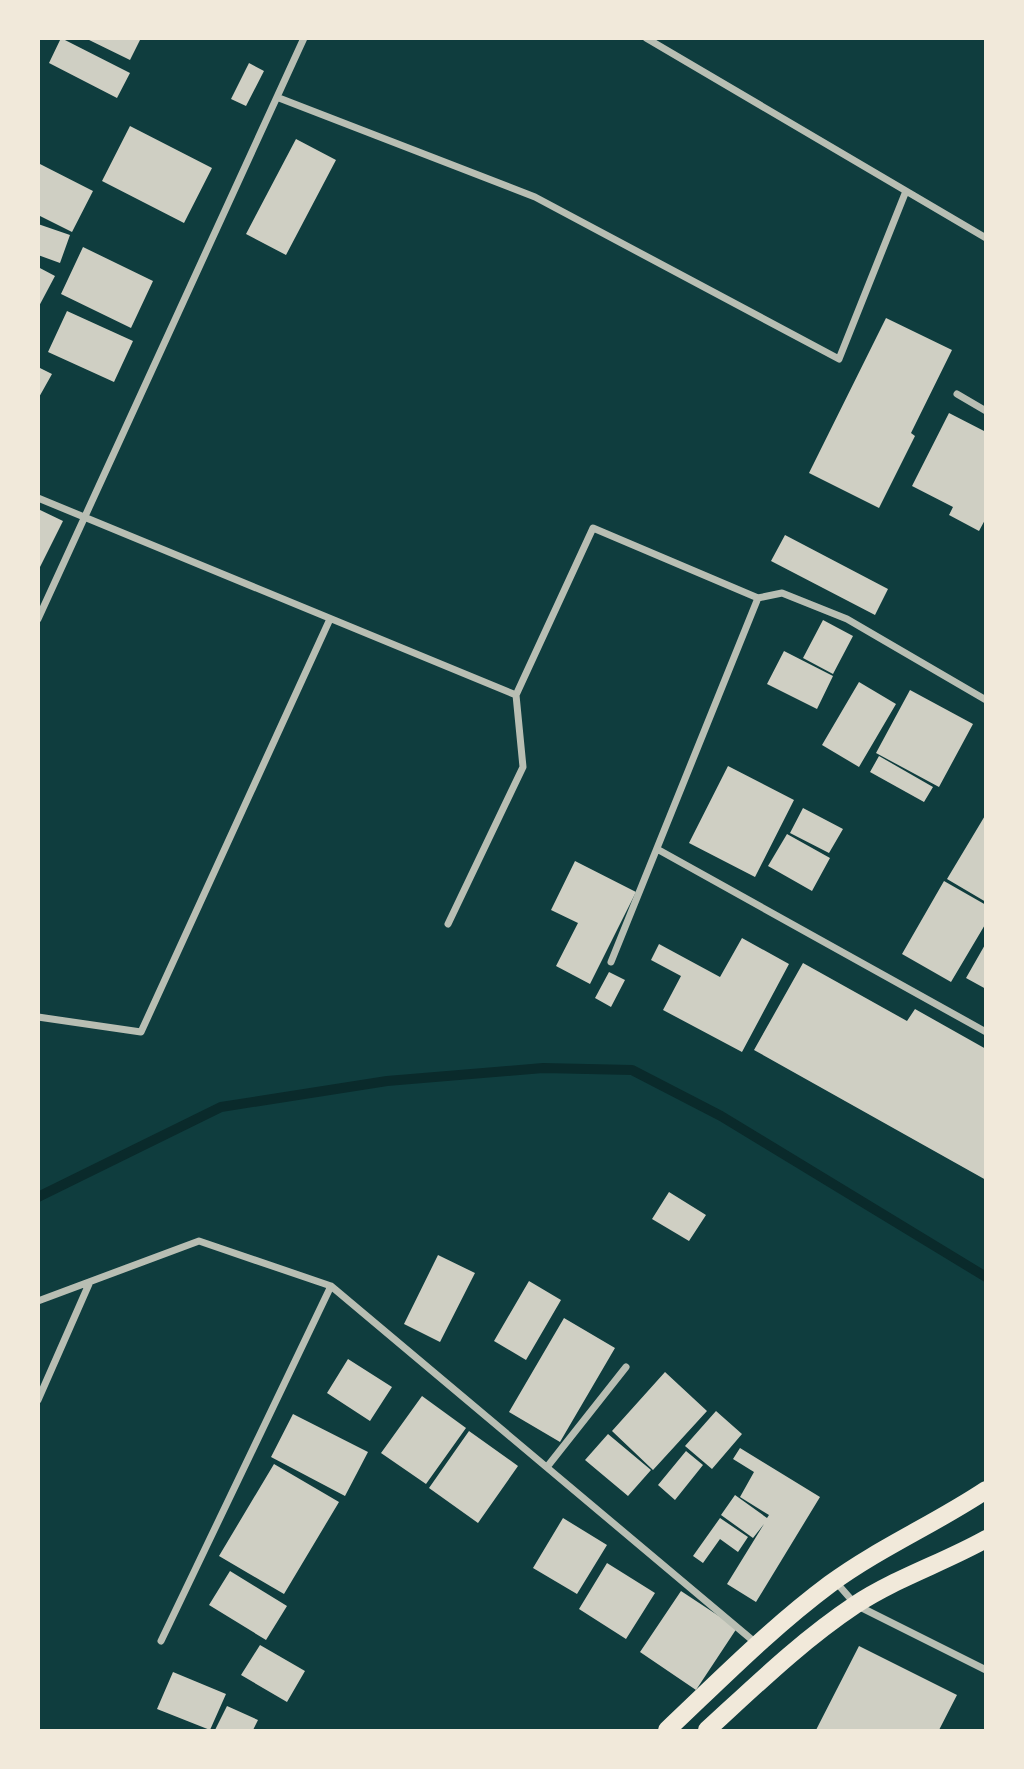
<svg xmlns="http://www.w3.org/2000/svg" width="1024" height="1769" font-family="Helvetica,sans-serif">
<rect width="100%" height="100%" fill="#0f3d3e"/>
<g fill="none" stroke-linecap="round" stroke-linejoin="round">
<path stroke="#0a2a2b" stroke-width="10" d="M38,1197L221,1107L387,1081L543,1068L632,1070L721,1116L986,1277"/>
</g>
<path fill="#cfcfc3" d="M61,38L130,73L117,98L49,63Z
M85,38H141L130,60Z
M249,63L264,71L246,106L231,99Z
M130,126L212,168L184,223L102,181Z
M296,139L336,160L286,255L246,234Z
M38,163L93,191L72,232L38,215Z
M38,224L70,235L60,263L38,255Z
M83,247L153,281L131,328L61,294Z
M38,267L55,276L38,308Z
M67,311L133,341L114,382L48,352Z
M886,318L952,350L911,433L915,436L879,508L809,473Z
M38,367L52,374L38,399Z
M949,413L986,432V518L979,531L949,515L953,507L912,486Z
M38,509L63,521L38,571Z
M785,535L888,589L875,615L771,561Z
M823,620L853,636L833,674L803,658Z
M784,651L833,676L817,709L767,684Z
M859,682L896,704L859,767L822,745Z
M910,690L973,724L939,787L876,753Z
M879,756L933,787L924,802L870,772Z
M728,766L794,800L755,877L689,843Z
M803,808L843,829L829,853L790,833Z
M986,814V902L947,879Z
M787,834L830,858L812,891L768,866Z
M575,861L636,892L590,984L556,966L578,923L551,910Z
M944,881L986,905V923L951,982L902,954Z
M742,938L789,964L742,1052L663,1010L681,976L651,960L659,944L720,977Z
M986,943V989L966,978Z
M803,963L907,1021L915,1009L986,1049V1180L754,1050Z
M609,972L625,980L611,1007L595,998Z
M669,1192L706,1215L689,1241L652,1219Z
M438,1255L475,1273L440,1342L404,1324Z
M529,1281L561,1300L526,1360L494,1341Z
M564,1318L615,1348L560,1442L509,1412Z
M348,1359L392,1387L370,1421L327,1393Z
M665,1372L707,1411L653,1470L612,1431Z
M422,1396L466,1428L426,1484L381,1453Z
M716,1411L742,1434L712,1469L685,1446Z
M293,1414L368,1452L345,1496L271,1457Z
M469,1431L518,1466L478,1523L429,1488Z
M608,1434L651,1470L628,1496L585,1460Z
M740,1448L820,1497L756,1602L727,1584L764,1524L753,1538L721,1515L735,1495L767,1518L769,1515L740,1497L754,1472L733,1459Z
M686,1451L703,1465L675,1500L658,1485Z
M274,1464L339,1502L284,1594L219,1556Z
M563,1518L607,1545L577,1594L533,1568Z
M720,1518L748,1537L738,1552L720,1539L703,1563L693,1556Z
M607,1563L655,1593L626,1639L579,1609Z
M230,1571L287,1606L266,1640L209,1605Z
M681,1591L737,1628L696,1690L640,1652Z
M260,1645L305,1671L287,1702L241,1675Z
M859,1646L957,1695L939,1730H816Z
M173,1672L226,1694L210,1730L157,1709Z
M227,1706L258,1720L253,1730H215Z"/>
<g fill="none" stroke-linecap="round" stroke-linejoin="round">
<path stroke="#b8beb3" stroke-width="7" d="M646,38L986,238
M279,98L535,197L839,359L906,191
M957,394L986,411
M38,498L516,695L593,528L758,598L782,593L847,619L986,700
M38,619L304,38
M657,849L986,1032
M448,924L523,767L516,695
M611,962L758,598
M38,1017L141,1032L330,619
M38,1301L199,1241L331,1286L757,1644
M38,1400L89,1284
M547,1467L626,1367
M835,1581L856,1605L986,1670
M161,1641L331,1286"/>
<path stroke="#f1e9da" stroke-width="18" d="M667,1730C720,1680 771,1628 830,1584C879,1548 935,1524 986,1490
M707,1730C754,1687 801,1641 855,1605C896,1578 943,1563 986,1539"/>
</g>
<rect width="1024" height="1769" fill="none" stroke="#f1e9da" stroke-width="80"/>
</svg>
